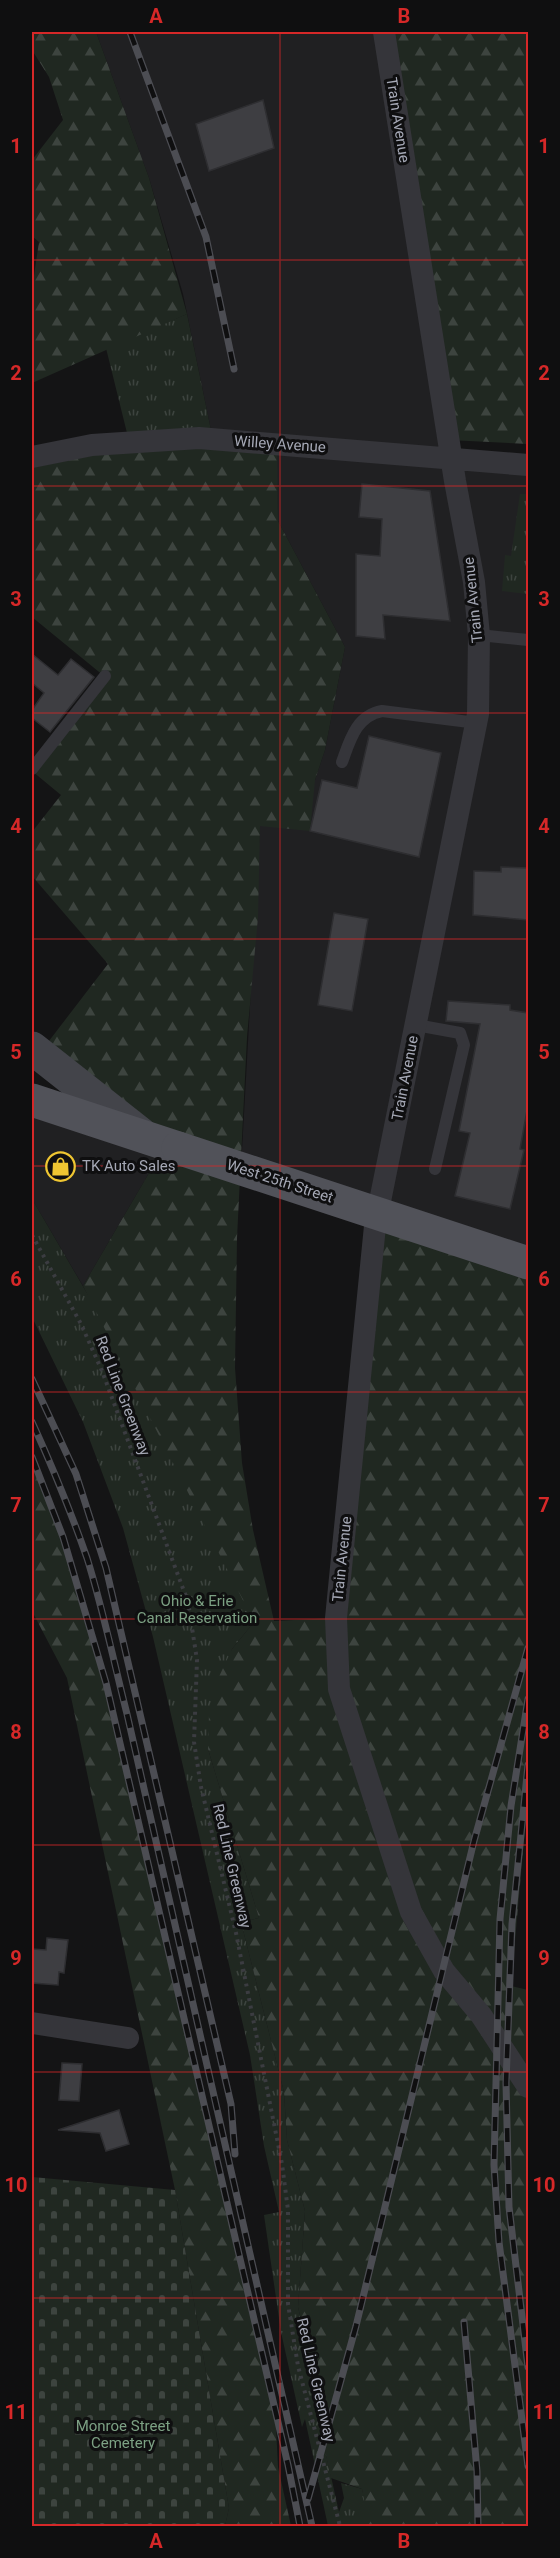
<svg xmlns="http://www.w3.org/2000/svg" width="560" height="2558" font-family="Roboto,sans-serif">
<defs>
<pattern id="grass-tufts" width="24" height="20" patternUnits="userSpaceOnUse" patternTransform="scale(1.5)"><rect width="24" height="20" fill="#202821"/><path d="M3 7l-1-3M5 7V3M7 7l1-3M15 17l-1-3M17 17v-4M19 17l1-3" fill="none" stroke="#3d443f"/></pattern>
<pattern id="forest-firs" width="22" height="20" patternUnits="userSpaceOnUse" patternTransform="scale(1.5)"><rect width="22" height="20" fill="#202821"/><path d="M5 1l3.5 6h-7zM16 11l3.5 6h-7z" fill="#3d443f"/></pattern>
<pattern id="cemetery-stones" width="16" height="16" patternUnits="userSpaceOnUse" patternTransform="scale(1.5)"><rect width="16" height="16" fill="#202821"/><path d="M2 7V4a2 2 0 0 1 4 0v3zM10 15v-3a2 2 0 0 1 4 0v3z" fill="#3d443f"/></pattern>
</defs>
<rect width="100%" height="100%" fill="#141415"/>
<path fill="#202022" d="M96,32H384L451,458L528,465V1263L241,1168L260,826L315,780L325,750L345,647L278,521L276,444L213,440L183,294L149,178Z
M32,1100L166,1144L83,1286L32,1199Z"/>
<path fill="url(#grass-tufts)" d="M187,314L213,440L129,441L106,348Z
M520,494H528V594L502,591L505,555L511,556Z
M32,1199L88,1295L175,1395L254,1622L232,1649L208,1749L259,1918L241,1922L284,2092L287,2140L305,2211L298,2307L314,2373L311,2388L339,2512L344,2498L341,2483L362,2489L371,2526H328L305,2419L302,2427L281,2332L264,2215L279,2212L264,2146L250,2055L153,1637L123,1528L83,1422L32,1317Z"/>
<path fill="url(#forest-firs)" d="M32,32H96L149,178L187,314L32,383V289L39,242L32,236V160L63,120L49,77L32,50Z
M384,32H528V444L449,440Z
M277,444L278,521L345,647L325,750L315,780L310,831L260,826L258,917L247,1037L237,1238L235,1368L242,1463L253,1530L274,1621L335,1618L375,1226L528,1262V1795L511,1986L528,1990V2526H369L362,2489L331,2478L311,2388L314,2373L298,2307L305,2211L287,2140L284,2092L241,1922L259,1918L208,1749L209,1714L217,1681L232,1649L254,1622L83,1286L166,1144L39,1054L108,964L32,876V832L61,795L32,771L104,676L32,617V457Z
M32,1457L63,1537L106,1683L275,2407L278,2467L291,2526H225L229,2508L175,2190L67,1678L32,1611Z"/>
<path fill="url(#cemetery-stones)" d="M32,2177L175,2190L229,2508L225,2526H32Z"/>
<path fill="#3e3e42" stroke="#2e2e31" stroke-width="1.5" d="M263,100L274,148L209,171L196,124Z
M362,484L430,491L450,621L383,615L385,639L356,636V554L380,556L382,519L359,517Z
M32,654L58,675L71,659L94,677L50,732L32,718V710L44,693L32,683Z
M369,736L441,753L419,857L310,831L322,780L357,788Z
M501,867L528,868V920L473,915L474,871L501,872Z
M334,913L368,919L352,1011L318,1005Z
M448,1001L510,1005V1010L528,1013V1105L520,1149L524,1150L510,1209L455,1196L470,1133L459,1131L480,1024L446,1021Z
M47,1938L68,1940L64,1973L59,1972L58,1985L32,1983V1949L46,1950Z
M62,2063L82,2064L79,2101L59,2100Z
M119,2110L129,2144L106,2151L100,2133L58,2130Z"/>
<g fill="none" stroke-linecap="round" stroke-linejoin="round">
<path stroke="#3b3c41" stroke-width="4" stroke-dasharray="3 4.5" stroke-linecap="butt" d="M32,1235L81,1324L102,1371L188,1602L197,1660L194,1742L201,1787L236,1933L282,2164L288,2210V2304L298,2366L340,2526"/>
<path stroke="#35353a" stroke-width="12" d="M479,635L528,640
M342,762C350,740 356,716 382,711L477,723
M32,769L105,676
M416,1025L460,1033L464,1045L435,1169"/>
<path stroke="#35353a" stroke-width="22" d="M384,32L455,481L474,582L479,635L478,714L375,1226L336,1618L339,1689L411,1912L444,1971L481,2015L528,2087
M32,457L92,445L199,438L528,465
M32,2023L128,2038"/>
<path stroke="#43444a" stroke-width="33" d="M32,1048L141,1134"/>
<path stroke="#515259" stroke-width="33" d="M32,1100L178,1148"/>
<defs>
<path id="rail" d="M130,32L206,237L234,369
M32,1379L76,1474L106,1568L231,2104L235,2154
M32,1422C52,1466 71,1512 87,1558C103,1609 114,1663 127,1714L312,2526
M32,1457L63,1537L106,1683L288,2465L300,2526
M528,1699L511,1806L500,1919L494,2165L499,2242L528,2466
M528,1765L512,1924L506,2083L509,2207L528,2367
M464,2322L477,2471L478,2526
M308,2499L356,2326L474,1841L528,1648"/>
</defs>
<use href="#rail" stroke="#4c4d53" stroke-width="7"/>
<use href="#rail" stroke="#0f0f10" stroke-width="4.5" stroke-dasharray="14" stroke-linecap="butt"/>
<path stroke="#515259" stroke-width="33" d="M178,1148L528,1263"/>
</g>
<path fill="none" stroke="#d62828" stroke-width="1.5" stroke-opacity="0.55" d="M280,32V2526M32,260H528M32,486H528M32,713H528M32,939H528M32,1166H528M32,1392H528M32,1619H528M32,1845H528M32,2072H528M32,2298H528"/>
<defs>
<symbol id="shop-ring" viewBox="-11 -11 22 22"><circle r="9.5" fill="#0f0f10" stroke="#efc632" stroke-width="1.5"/><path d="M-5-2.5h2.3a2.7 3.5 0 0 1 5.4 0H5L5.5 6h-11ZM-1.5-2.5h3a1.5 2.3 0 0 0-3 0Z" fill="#efc632"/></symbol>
</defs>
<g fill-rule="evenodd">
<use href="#shop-ring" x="44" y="1150" width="33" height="33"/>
</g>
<g text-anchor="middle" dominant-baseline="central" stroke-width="6" stroke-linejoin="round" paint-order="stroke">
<g font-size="15" fill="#a5a8b5" stroke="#0f0f10">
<text transform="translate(398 120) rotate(81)">Train Avenue</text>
<text transform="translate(280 444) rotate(4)">Willey Avenue</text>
<text transform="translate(473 600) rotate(-96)">Train Avenue</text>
<text transform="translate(405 1078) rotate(-79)">Train Avenue</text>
<text transform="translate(280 1181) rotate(18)">West 25th Street</text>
<text transform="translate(123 1396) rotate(69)">Red Line Greenway</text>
<text transform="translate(342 1559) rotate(-84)">Train Avenue</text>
<text transform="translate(232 1866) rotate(77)">Red Line Greenway</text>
<text transform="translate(316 2380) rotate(77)">Red Line Greenway</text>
</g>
<g font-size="15" fill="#a5a8b5" stroke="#0f0f10" text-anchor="start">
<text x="82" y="1166">TK Auto Sales</text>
</g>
<g font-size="15" fill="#7ca083" stroke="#0f0f10">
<text x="197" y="1601">Ohio &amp; Erie<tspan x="197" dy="17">Canal Reservation</tspan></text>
<text x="123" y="2426">Monroe Street<tspan x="123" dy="17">Cemetery</tspan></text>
</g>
</g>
<rect width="560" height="2558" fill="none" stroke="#0f0f10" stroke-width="66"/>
<rect x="33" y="33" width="494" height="2492" fill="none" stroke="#d62828" stroke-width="2"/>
<g font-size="20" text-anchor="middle" font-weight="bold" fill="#d62828">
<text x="156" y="23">A</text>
<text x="404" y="23">B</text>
<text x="16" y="153">1</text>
<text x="544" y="153">1</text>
<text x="16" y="380">2</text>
<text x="544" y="380">2</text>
<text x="16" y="606">3</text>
<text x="544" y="606">3</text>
<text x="16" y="833">4</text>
<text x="544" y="833">4</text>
<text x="16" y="1059">5</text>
<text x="544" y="1059">5</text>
<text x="16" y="1286">6</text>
<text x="544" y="1286">6</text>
<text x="16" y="1512">7</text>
<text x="544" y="1512">7</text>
<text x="16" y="1739">8</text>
<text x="544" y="1739">8</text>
<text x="16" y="1965">9</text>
<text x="544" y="1965">9</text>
<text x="16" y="2192">10</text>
<text x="544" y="2192">10</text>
<text x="16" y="2419">11</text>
<text x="544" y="2419">11</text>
<text x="156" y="2548">A</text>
<text x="404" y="2548">B</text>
</g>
</svg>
